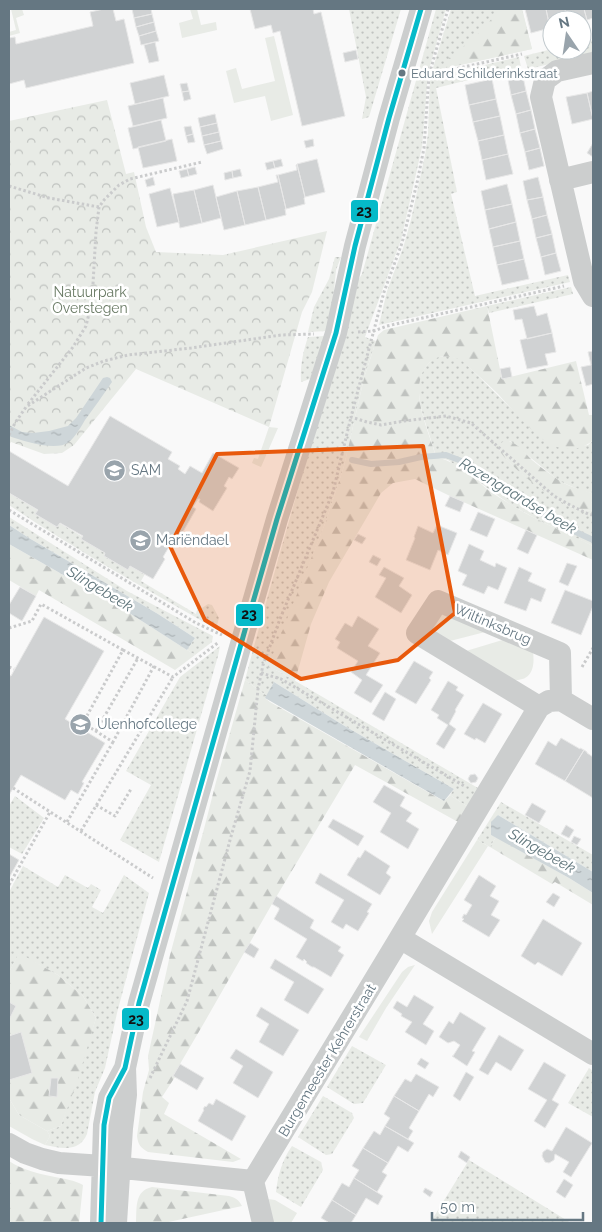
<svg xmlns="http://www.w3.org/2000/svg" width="602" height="1232" font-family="Raleway,sans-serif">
<defs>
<pattern id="grass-dots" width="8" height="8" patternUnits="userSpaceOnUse" patternTransform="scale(1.25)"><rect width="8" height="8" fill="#e8ebe6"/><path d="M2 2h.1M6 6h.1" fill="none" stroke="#c0c3c0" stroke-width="1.8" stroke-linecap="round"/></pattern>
<pattern id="forest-firs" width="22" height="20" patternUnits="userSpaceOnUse" patternTransform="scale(1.25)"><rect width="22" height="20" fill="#e8ebe6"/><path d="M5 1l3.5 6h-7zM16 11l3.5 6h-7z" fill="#c0c3c0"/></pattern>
<pattern id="park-crowns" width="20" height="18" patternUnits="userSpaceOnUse" patternTransform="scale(1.25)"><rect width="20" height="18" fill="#e8ebe6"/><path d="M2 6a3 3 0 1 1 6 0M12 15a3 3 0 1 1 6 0" fill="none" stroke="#c0c3c0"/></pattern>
<pattern id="water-ripples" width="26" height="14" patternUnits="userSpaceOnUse" patternTransform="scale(1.25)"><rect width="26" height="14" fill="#ced6d9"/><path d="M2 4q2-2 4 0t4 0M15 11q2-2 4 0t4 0" fill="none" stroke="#abb2b5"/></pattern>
</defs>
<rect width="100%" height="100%" fill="#f9f9f9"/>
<path fill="url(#grass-dots)" d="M349,9H401L369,117L362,119L366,97Z
M436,9H446L428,73L422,147L409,205L401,240L365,337L376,341L364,378L344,466L326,521L269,667L280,672L478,788L468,807L450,795L454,789L343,725L274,682L267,696L245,680C280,548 320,417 355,285L362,274Z
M451,9H522L532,49L432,71Z
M593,40V54L528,69L524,56L552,49L582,50V43Z
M519,57L521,67L436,88L457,192L451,194L475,296L568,275L570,282L379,325L387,291L403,248L411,220L425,155L428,134L430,78Z
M335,257H341L336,270L333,301L327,331L308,332L314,307L329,279Z
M571,287L573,294L489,313L487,306Z
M325,336L310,379L301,382C300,366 303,352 308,337Z
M449,356L461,359L526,423L543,439L553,445L564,448L588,445L593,440V493L582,491L559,481L510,441L499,450C510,467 558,504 578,509C583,510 588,511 593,511V546L542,522L511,505L448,460L436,457C430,430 406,387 428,364C429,363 433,358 434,358C438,356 445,357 449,356Z
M9,493L145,574L141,581L196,614L199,602L202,608L208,604L212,605L219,618L216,629C146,589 76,550 9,505Z
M9,517L127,591L213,636L212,642L195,655L187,650L195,638L158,614L29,538L9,525Z
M220,646L218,656L159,862L120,840L151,785L126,771L180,677Z
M15,796L44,818L22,854L9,847V806Z
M501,802L593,855V872L498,815L491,835L496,837L490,847L477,840Z
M23,866L58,887L65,875L88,888L91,884L101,890L92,907L103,913L124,875L149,893L117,1013L105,1068L95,1092L87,1134C79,1153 61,1148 45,1145L50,1136L47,1131L61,1126L96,1018L83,996L58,975L19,954L9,972V892Z
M352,1046L386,1065L363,1103L354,1104L327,1087Z
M589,1068L593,1071V1117L568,1103Z
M323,1096L352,1113L354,1118L332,1154L326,1155L298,1137Z
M292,1146L321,1162L323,1170L301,1207L276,1192C278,1175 282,1160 292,1146Z
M469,1160L571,1223H430Z"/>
<path fill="url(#forest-firs)" d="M498,9H522L532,49L447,68L448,59C465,45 488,28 498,9Z
M487,306L502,379L576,361L589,415H593V440C583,450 567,451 554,446C538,440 510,407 498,394C486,382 473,371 461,360C450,356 438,354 429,363C406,387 429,430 436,457C458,463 464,471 481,484C490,492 500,498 510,504C536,521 566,532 593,546V560L450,496L415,479L393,483L381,493L329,582L311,624L295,681L280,672L268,667L326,521L344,466L364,378L378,335L384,330Z
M505,440C517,442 524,452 532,460C540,467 549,473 557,479C567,486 581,490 593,493V511C588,511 583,510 578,509C556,503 511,469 499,450L500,444Z
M9,544L123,609L195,655L175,670L39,590L36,596L9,580Z
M245,680L267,696L265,698L270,702L440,799L444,801L450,795L468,807L458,822L355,765L272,904L204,1023L180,1064L175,1077L162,1097L169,1103L164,1114L241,1159L233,1162L148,1152C141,1148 138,1145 137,1136L143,1092L149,1070L148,1056L170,955L205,825L216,782Z
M496,837L569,878L593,893V905L555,882L552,884L490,847Z
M19,953L58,975L83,996L96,1018L78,1079L61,1126L47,1131L19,1115L9,1098V972Z
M9,1161C23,1170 39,1174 55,1177C65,1179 74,1180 83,1185L79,1223H13L9,1221Z
M152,1187L229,1196C236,1198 239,1200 242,1206L164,1223H136C137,1208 134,1191 152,1187Z"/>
<path fill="url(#park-crowns)" d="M107,100L126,174L134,172L146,227L156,252L223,255L327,231L312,292L302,312L269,427L136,369L74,445L62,453L44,454L11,442L9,445V121Z"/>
<path fill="#e8ebe6" d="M11,9H22L24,15L16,18L20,33L9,36V32L16,30Z
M190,9H197L201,25L216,22L217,30L182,38L179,23L193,19Z
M274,36L293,115L271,121L265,96L234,103L226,71L236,68L242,89L275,81L265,38Z
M269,427L278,428L261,467L252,463L254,458L258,459Z
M444,613L489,631L450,641C439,636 434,635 434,622Z
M509,638L533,652C535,667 532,681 514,680L466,651Z
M477,840L488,846L432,934L429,921L432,912Z
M415,965L386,1008L367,1041L359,1037L402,972L408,967Z
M9,1098L19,1115L47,1131L50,1136L45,1145L32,1139L9,1126Z
M268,1199L275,1200L297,1213L291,1223H270Z"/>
<path fill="url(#water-ripples)" d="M107,377L110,378L112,382C103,395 94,408 85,420C81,427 75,437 69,442C56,452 23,441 9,436V425L22,432L33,433L49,431L68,426L76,418L103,378Z
M9,525L29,538L158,614L195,638L187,650L123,609L9,544Z
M274,682L343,725L454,789L444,801L265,698Z
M498,815L593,872V893L569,878L491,835V822Z"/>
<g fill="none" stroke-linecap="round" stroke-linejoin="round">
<path stroke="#ced6d9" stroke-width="6" d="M352,460L371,464L399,462L421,457L446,455L464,462L523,502L565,527L593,540"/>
</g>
<path fill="#d0d2d3" stroke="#e8e8e8" d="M104,9H113L116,21L124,19L134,63L26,88L24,80L9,84V38L15,37L16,44L93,26L90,12Z
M132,9H151L152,14L134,18Z
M250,9H313L314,14L321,12L345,116L302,126L280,31L273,33L271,25L255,29Z
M525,9H546L550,28L531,33Z
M546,9H565L567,20H552V28H550Z
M565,9H584L587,20L582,21L567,20Z
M584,9H593V18L587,20Z
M152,14L154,22L136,27L134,18Z
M154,22L156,31L139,36L136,27Z
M156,31L159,41L141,45L139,36Z
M155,42L159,61L149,63L144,45Z
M356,50L358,59L345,62L343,53Z
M522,72L526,91L511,95L507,75Z
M164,75L169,96L135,104L130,83Z
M492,79L496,99L469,105L465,85Z
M187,83L189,91L182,92L180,84Z
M189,91L191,99L184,101L182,92Z
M526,91L531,110L516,114L511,95Z
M593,91V119L587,93Z
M587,93L593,119L572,124L566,97Z
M163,98L167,118L133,126L128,106Z
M496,99L500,116L473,122L469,105Z
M531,110L535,129L520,133L516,114Z
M215,114L217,123L200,127L198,118Z
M500,116L504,135L478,141L473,122Z
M161,120L166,141L133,149L128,128Z
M217,123L219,132L202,136L200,127Z
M191,126L193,134L186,136L184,127Z
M535,129L540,148L525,152L520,133Z
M219,132L221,141L204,145L202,136Z
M193,134L195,142L188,143L186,136Z
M504,135L508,154L482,160L478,141Z
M172,139L177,161L143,168L138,147Z
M313,139L314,146L306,148L304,141Z
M221,141L223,149L207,154L204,145Z
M593,143V157L587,153Z
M540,148L544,166L529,170L525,152Z
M508,154L513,174L486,180L482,160Z
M281,159L283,166L275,168L273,161Z
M317,159L325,192L305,197L297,164Z
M273,161L275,168L267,170L265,163Z
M297,164L305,197L304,198L305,204L286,209L278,175L297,170L296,165Z
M195,167L197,174L189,176L187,169Z
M187,169L189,176L181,178L179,171Z
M240,169L242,176L233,178L232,171Z
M232,171L233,178L225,180L224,173Z
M276,175H278L286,209H285L286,215L266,220L258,187L278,182Z
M153,177L155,185L147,187L145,180Z
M538,177L543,197L527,200L523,181Z
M507,184L512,204L485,210L481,191Z
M213,185L221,218L202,223L194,190Z
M258,187L266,220L245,225L237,191Z
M170,188L179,222L157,227L149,194Z
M194,190L202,223L180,228L173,194Z
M237,191L245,225L224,230L216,197Z
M543,197L547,215L532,219L527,200Z
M512,204L516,222L489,229L485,210Z
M547,215L552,234L536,238L532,219Z
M516,222L520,241L493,247L489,229Z
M552,234L556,253L541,257L536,238Z
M520,241L524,259L497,265L493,247Z
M556,253L561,271L545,275L541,257Z
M524,259L529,279L502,285L497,265Z
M534,306L537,316L547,313L552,333L527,339L522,319L515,320L513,310Z
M552,333L556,352L545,354L548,365L527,369L520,340Z
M593,351V384L586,386L581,367L591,365L588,352Z
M510,367L512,377L502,379L500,369Z
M110,416L172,452L168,459L180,466L178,469L185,474L190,466L202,473L213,453L239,468L232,479L229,477L224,486L227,488L213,511L199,502L200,499H198L193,507L196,509L180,537L176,535L163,557L165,559L153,579L130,566L128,570L104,556L105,553L81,539L83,536L60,523L57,527L35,514L38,510L9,493V451L68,486Z
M450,496L464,502L460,512L445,506Z
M478,512L495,519L487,537L470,530Z
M437,525L457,533L448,555L438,550L430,570L406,560L415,538L414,537L418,526L433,533Z
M526,530L537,535L528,554L517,549Z
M358,534L366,538L362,544L354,540Z
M469,544L484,551L480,560L495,567L496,563L507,568L498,590L488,586L484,594L462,585L467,575L458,571Z
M373,555L381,559L377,566L369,562Z
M567,563L577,566L568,586L559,582Z
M384,567L404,578L399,586L412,595L401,613L375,597L386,578L379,575Z
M519,567L532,573L528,581L546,589L541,602L531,598L526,611L504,603Z
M20,587L36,596L22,621L9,613V605Z
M565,590L593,601V606L581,635L551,623Z
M358,616L379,629L368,646L380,653L366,675L383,685L371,703L354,693L362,680L351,672L358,661L337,648L340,642L335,639L345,623L352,627Z
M44,617L104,651L65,719L105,743L82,782L84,783L78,794L71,790L65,800L21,775L9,795V675L11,676Z
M414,661L433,672L429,678L431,680L416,704L395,692Z
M448,681L458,687L456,690L464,695L455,710L456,711L449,724L456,729L444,749L436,744L448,725L437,718L439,715L431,710Z
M385,692L396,699L384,721L372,714Z
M483,703L502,714L485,743L476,738L475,740L464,734Z
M561,738L580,749V748L584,750L565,781L535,764L548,741L556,746Z
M584,750L587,752V753L593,757V798L565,781Z
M475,774L478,778L476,782L471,783L468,779L470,775Z
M384,785L405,797L400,806L412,813L406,821L419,829L408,849L380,832L391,813L373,802Z
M532,803L546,811L539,823L525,815Z
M333,819L364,836L358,846L328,827Z
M566,825L574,830L569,838L561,834Z
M574,836L581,839L577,845L571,842Z
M365,850L390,866L386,873L391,877L380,895L347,875L358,857L360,858Z
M9,854L19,860L9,878Z
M320,873L372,904L367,912L369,913L358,931L346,924L343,929L331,922L344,900L315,883Z
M479,875L496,886L490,896L499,901L491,915L500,920L489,937L462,921L464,919L462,918L464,914L466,915L472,905L464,900Z
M553,893L560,897L554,907L546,902Z
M276,896L314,920L310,928L341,947L338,951L344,955L331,977L314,967H312L306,963L307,962L304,959L303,961L296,957L307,939L274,919L279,910V908L272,904Z
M543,919L582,943L562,976L538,962L535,965L521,956Z
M250,943L259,949L254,958L244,952Z
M275,959L324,989L308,1014L284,1000L294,982L270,968Z
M414,995L434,1007L423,1024L434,1031L426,1045L405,1032L412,1022L401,1016L402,1014L393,1008L397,1001L407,1007Z
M9,1002L16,1006L9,1020Z
M261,1007L299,1030L283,1056L259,1042L269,1024L256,1016Z
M460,1012L486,1028L472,1051L475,1052L467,1066L452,1056H453L460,1045L454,1041L448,1043L439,1037L449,1021L453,1024Z
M21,1032L32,1073L9,1080V1036Z
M499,1035L524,1050L511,1071L496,1062L488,1075L479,1070Z
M236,1049L273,1072L258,1098L233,1083L243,1066L230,1058Z
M421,1058L429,1063L425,1069L417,1064Z
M544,1062L566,1075L552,1100L559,1104L545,1128L534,1121L547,1100L528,1089Z
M180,1064L204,1078L197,1090L173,1076Z
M466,1072L474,1077L460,1101L453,1096Z
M416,1074L439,1087L433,1097L429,1094L419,1111L394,1096L405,1079L411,1082Z
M51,1078H58L57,1097L49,1096Z
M394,1096L419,1111L409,1128L413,1131L408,1139L385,1126L390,1118L384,1114Z
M216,1099L246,1116L232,1141L198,1121L204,1110L203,1109L205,1106L206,1107L209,1103L213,1105Z
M385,1126L414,1143L408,1152L398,1146L388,1163L363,1148L374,1131L380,1135Z
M566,1127L592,1143L571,1177L563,1172L569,1162L555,1154L554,1160L549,1163L545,1162L542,1156L543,1152L547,1149L552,1151Z
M363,1148L388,1163L382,1172L387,1175L377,1192L354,1178L359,1170L352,1166Z
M461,1151L470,1157L467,1163L458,1157Z
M354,1178L383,1196L378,1205L366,1198L356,1215L332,1200L342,1183L349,1187Z
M564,1179L573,1185L565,1198L556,1192Z
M425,1188L433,1192L430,1197L423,1192Z
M332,1200L356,1215L351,1223H328V1222L321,1218Z"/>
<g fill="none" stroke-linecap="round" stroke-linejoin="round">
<path stroke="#cacbcc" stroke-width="3" stroke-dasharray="2.5 2.5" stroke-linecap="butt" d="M448,9L429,75L424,148L417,183L402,243L384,292L351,417L367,422L381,425L404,421L446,416L471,423L554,496L570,505L588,514L593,515
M428,75L522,54
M9,186L49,198L99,207
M358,332L374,331L387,326L564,286
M28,404L73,347L86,326L92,301L96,232L99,207L104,200L119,185L130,179L202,162
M9,435L15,423L26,407L86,368L104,361L128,355L191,348L281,335L314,334
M9,510L196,623L222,635
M9,628L32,621L41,604L123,650L83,723L113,742L154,666
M123,650L173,677L219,642
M9,667L14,669
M582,667L593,648
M261,673L281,679L466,787
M96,731L138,658
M13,788L153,878
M96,805L115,816L131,789
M67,822L113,742
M81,831L173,677
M9,885L50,812
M150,1078L187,1001L230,840L250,771L258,689L263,665L280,619L333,492L351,417"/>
<path stroke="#cccece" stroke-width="22" d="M593,63L557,71L545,80L541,97L584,281L593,296
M560,180L593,172
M539,707L417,633L438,601L560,653L561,700
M400,938L539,707L549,701L561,700L593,719
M9,1144L25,1153L42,1159L59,1163L103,1166L253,1181
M101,1223L104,1125L109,1098L125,1068
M116,1223L122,1128L126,1095L125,1068L139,1003L245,630L277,519L336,333L355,246L389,118L421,9
M263,1223L253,1181L400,938L593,1054"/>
<defs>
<path id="bus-1" d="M101,1223L104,1125L109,1098L125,1068L139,1003L245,630L277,519L336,333L355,246L389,118L421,9"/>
</defs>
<use href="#bus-1" stroke="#fff" stroke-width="9"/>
<use href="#bus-1" stroke="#05bac9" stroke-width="5"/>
</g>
<path fill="#e8590c" fill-opacity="0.2" stroke="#e8590c" stroke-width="4" stroke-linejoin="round" d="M423,446L455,613L398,660L301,679L205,620L170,546L217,454Z"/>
<defs>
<symbol id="school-disc" viewBox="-11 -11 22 22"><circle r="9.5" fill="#99a4ac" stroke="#fff"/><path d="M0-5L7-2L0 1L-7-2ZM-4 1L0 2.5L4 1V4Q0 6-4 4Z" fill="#fff"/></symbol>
</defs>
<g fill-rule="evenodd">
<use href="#school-disc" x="102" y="458" width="25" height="25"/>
<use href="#school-disc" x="128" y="528" width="25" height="25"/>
<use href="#school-disc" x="68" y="712" width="25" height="25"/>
</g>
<circle fill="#657782" stroke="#fff" stroke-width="2" cx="402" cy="73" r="4.5"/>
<g text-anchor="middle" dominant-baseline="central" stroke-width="5" stroke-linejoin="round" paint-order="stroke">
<g font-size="13" fill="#657782" stroke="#fff" text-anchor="start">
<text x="411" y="73">Eduard Schilderinkstraat</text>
</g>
<g font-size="14" fill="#697a64" stroke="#fff">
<text x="90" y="292">Natuurpark<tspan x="90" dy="16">Overstegen</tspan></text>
</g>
<g font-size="14" fill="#657782" stroke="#fff" text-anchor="start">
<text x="131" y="470">SAM</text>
<text x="156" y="540">Mariëndael</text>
<text x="97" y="724">Ulenhofcollege</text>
</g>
<g font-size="14" fill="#657782" stroke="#fff">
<text transform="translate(493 624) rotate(23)">Wiltinksbrug</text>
<text transform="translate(327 1060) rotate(-59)">Burgemeester Kehrerstraat</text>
</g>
<g font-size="15" font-style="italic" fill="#60767c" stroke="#fff">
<text transform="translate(518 496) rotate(31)">Rozengaardse beek</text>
<text transform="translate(100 589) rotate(31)">Slingebeek</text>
<text transform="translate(542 851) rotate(30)">Slingebeek</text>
</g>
</g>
<g stroke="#fff" stroke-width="2">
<rect x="350" y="199" width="29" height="24" rx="5" fill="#05bac9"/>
<rect x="235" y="603" width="29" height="24" rx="5" fill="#05bac9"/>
<rect x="121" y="1007" width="29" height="24" rx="5" fill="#05bac9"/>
</g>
<g font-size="14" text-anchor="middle" font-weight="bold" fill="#111">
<text x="364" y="216">23</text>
<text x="249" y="619">23</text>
<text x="136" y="1024">23</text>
</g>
<rect width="602" height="1232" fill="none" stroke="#657782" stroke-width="20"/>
<g transform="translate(567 35) rotate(347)"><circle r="24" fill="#ffffff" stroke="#c1c9cd"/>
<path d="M0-4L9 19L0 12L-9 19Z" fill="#99a4ac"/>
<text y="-8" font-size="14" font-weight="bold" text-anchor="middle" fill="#657782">N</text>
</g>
<path d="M432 1212v8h151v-8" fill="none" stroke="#657782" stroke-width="2.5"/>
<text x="440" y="1212" font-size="15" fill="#657782" stroke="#ffffff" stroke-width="4" paint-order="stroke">50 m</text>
</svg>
